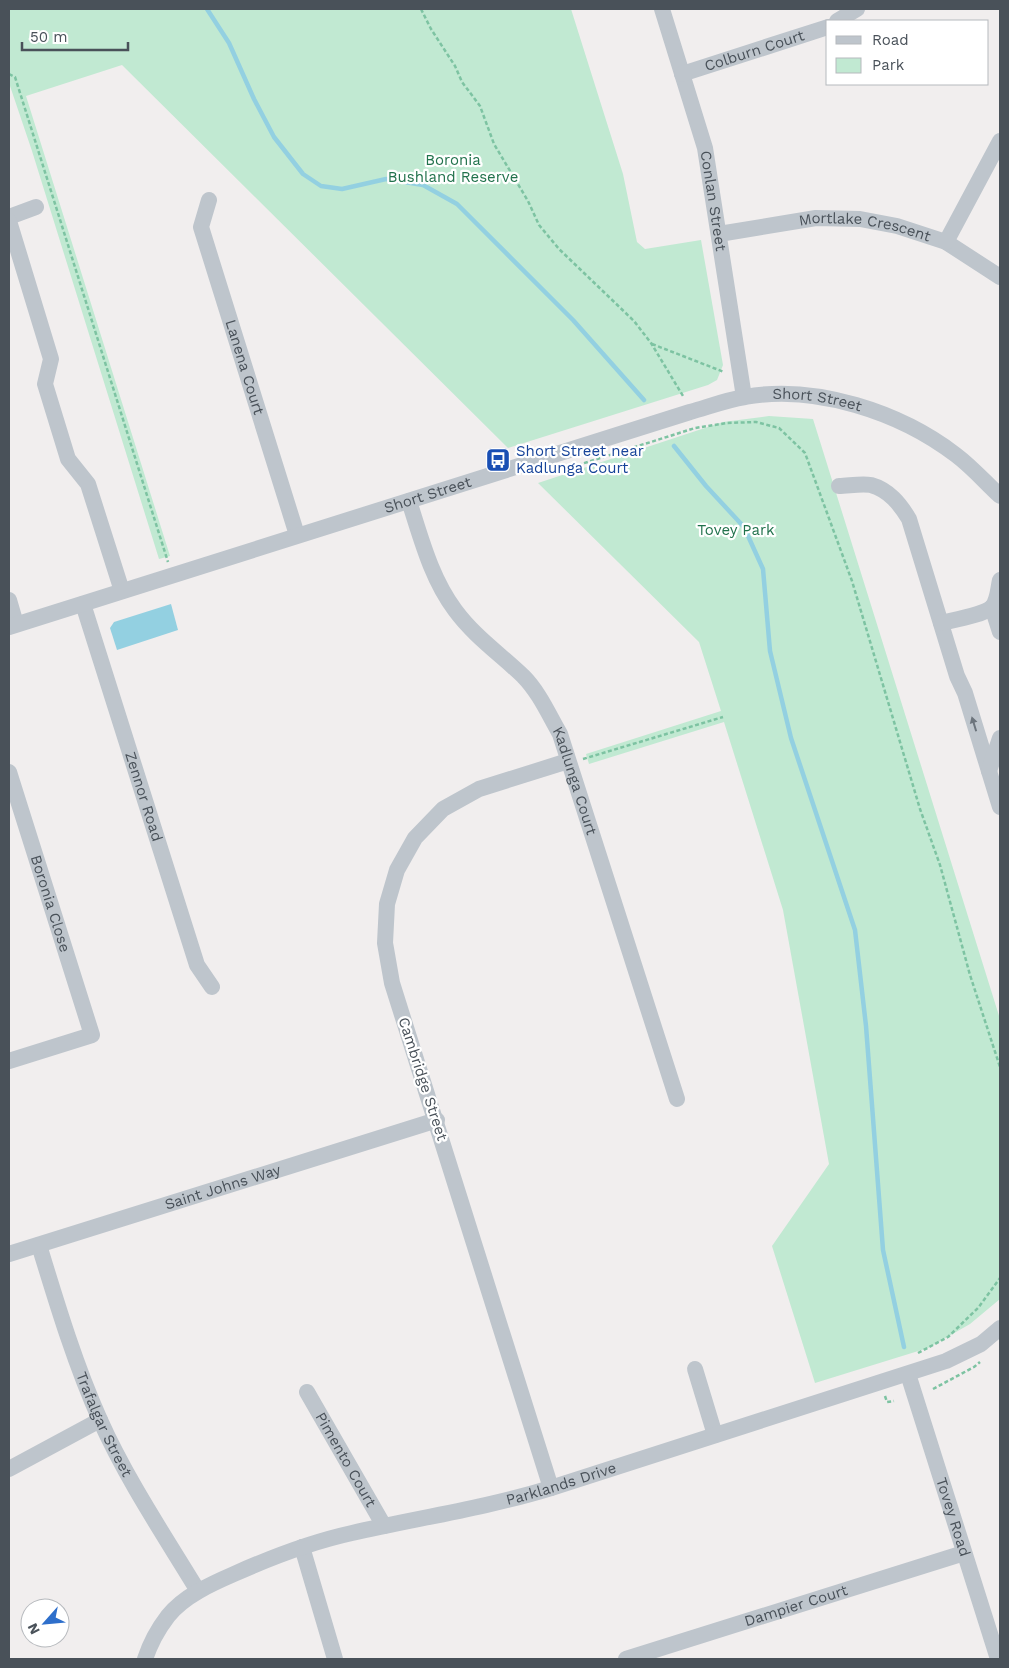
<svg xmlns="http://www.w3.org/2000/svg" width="1009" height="1668" font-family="'Work Sans',sans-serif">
<rect width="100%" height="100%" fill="#f1eeee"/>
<path fill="#c1e9d2" d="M9,9H571L623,174L637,242L645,249L701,240L723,365L717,380L708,385L508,448L122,65L26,96L170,556L159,559L32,151L9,83Z
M769,416L813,419L1000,1019V1299L970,1324L928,1348L815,1383L772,1246L829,1164L783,910L724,722L589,764L586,754L721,711L699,642L538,483L723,422Z"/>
<path fill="#93d0e1" d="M171,604L178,630L117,650L110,628L114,622Z"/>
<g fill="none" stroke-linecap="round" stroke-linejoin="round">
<path stroke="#93d0e1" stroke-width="4.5" d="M207,9L229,43L254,99L274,137L303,174L321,186L342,189L386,179L423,185L457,204L573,320L644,400
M674,446L706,486L744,527L763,569L770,651L791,738L855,930L866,1026L883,1250L904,1347"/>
<path stroke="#7dc3a2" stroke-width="2.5" stroke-dasharray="4 2.5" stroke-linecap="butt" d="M421,9L431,29L455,66L462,82L480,106L494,144L528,201L539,225L559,249L634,321L651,343L683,396
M9,74L15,77L168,562
M652,344L724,372
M553,473L695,428L727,423L756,422L779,428L805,453L852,581L920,809L940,865L970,975L1000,1067
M583,759L723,717
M918,1353L948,1337L978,1308L1000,1278
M933,1389L974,1367L980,1362
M885,1396L887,1402L894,1401"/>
<g stroke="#bec5cc" stroke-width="16">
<path id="s1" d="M662,9L705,148L744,397"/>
<path d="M837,21L857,9"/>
<path id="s2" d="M682,74L828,27"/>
<path id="s3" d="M209,200L201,227L297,535"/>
<path d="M9,217L36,207"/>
<path d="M9,221L51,359L45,384L68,459L88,484L122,591"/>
<path id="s4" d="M719,234L816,218L860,219L897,226L946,242L1000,277"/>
<path d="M946,242L1000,141"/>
<path d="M839,486C848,486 861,483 871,485C889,490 900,504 909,519L957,676L965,693L1000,807"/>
<path id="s5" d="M409,501C421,538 431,578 455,610C474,636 500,654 523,676C539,692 549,715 560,734L677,1099"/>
<path d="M9,600L16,624"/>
<path id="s6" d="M83,604L197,965L212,987"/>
<path d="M992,607L1000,632"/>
<path d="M941,623C953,620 984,615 992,607C998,600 998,588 1000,580"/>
<path id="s7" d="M9,627L690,412C708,407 726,400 745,397C815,384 900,412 956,455C972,467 986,483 1000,496"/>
<path d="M989,771L1000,738"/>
<path id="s8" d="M9,772L92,1035L9,1061"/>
<path id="s9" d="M39,1245C57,1304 75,1364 100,1420C127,1480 164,1535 198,1591"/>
<path id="s10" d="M9,1254L437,1120"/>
<path d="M695,1369L715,1435"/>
<path id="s11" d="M908,1374L998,1659"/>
<path id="s12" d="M307,1392L384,1526"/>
<path d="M9,1469L100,1420"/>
<path d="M551,1488L392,983L385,943L387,904L397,870L415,838L443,809L479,789L568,761"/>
<path d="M302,1547L335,1659"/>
<path id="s13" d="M145,1659C150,1644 158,1629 168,1616C184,1596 211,1584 234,1574C272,1557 311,1542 352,1533C418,1518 486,1508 551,1488L946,1361L981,1344L1000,1328"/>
<path id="s14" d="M626,1659L964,1553"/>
</g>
</g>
<defs><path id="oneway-solid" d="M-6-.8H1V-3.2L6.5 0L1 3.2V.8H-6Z" transform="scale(1.25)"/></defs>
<use fill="#6c747c" href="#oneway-solid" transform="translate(974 724) rotate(-107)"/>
<defs>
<symbol id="bus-square" viewBox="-11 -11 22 22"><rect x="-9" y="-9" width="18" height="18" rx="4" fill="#1a4fb4" stroke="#fff"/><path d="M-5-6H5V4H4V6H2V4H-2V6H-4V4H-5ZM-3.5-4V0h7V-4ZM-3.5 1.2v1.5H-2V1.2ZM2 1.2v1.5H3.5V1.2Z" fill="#fff"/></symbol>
</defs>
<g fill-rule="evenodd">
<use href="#bus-square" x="484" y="446" width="28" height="28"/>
</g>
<g text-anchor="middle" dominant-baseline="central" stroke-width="4.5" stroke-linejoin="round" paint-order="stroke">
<g font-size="15" fill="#495159" stroke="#fff">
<text stroke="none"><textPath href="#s2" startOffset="76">Colburn Court</textPath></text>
<text stroke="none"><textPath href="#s1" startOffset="199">Conlan Street</textPath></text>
<text stroke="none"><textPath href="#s4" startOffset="148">Mortlake Crescent</textPath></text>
<text stroke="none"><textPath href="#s3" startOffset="175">Lanena Court</textPath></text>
<text stroke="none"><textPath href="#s7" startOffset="844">Short Street</textPath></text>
<text stroke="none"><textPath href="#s7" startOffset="439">Short Street</textPath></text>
<text stroke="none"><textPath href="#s5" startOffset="332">Kadlunga Court</textPath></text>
<text stroke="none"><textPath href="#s6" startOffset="202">Zennor Road</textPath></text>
<text stroke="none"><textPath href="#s8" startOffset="138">Boronia Close</textPath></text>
<text transform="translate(423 1079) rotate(72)">Cambridge Street</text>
<text stroke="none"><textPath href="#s10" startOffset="224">Saint Johns Way</textPath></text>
<text stroke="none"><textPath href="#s9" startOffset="191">Trafalgar Street</textPath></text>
<text stroke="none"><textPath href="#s12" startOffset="78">Pimento Court</textPath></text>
<text stroke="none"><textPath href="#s13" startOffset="468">Parklands Drive</textPath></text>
<text stroke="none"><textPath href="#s11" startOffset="150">Tovey Road</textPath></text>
<text stroke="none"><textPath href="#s14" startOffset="178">Dampier Court</textPath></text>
</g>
<g font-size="15" fill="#21724c" stroke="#fff">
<text x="453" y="160">Boronia<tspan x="453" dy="17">Bushland Reserve</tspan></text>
<text x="736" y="530">Tovey Park</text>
</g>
<g font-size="15" fill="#164399" stroke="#fff" text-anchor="start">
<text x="516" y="451">Short Street near<tspan x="516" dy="17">Kadlunga Court</tspan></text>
</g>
</g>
<rect width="1009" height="1668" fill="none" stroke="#495159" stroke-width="20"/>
<rect x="826" y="20" width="162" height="65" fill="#ffffff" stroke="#b6b9bd"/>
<rect x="836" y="36" width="25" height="8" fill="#bec5cc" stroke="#b6b9bd"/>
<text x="872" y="45" font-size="15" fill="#495159">Road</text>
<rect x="836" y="58" width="25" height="15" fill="#c1e9d2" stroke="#b6b9bd"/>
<text x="872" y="70" font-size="15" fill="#495159">Park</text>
<g transform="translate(45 1623) rotate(243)"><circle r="24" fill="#ffffff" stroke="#b6b9bd"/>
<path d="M0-4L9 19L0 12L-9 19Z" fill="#2e6fcb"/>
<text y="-8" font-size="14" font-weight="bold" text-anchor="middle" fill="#495159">N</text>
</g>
<path d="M22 42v8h106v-8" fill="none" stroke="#495159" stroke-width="2.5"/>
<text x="30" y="42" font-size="15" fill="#495159" stroke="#ffffff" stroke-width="4" paint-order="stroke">50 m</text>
</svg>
